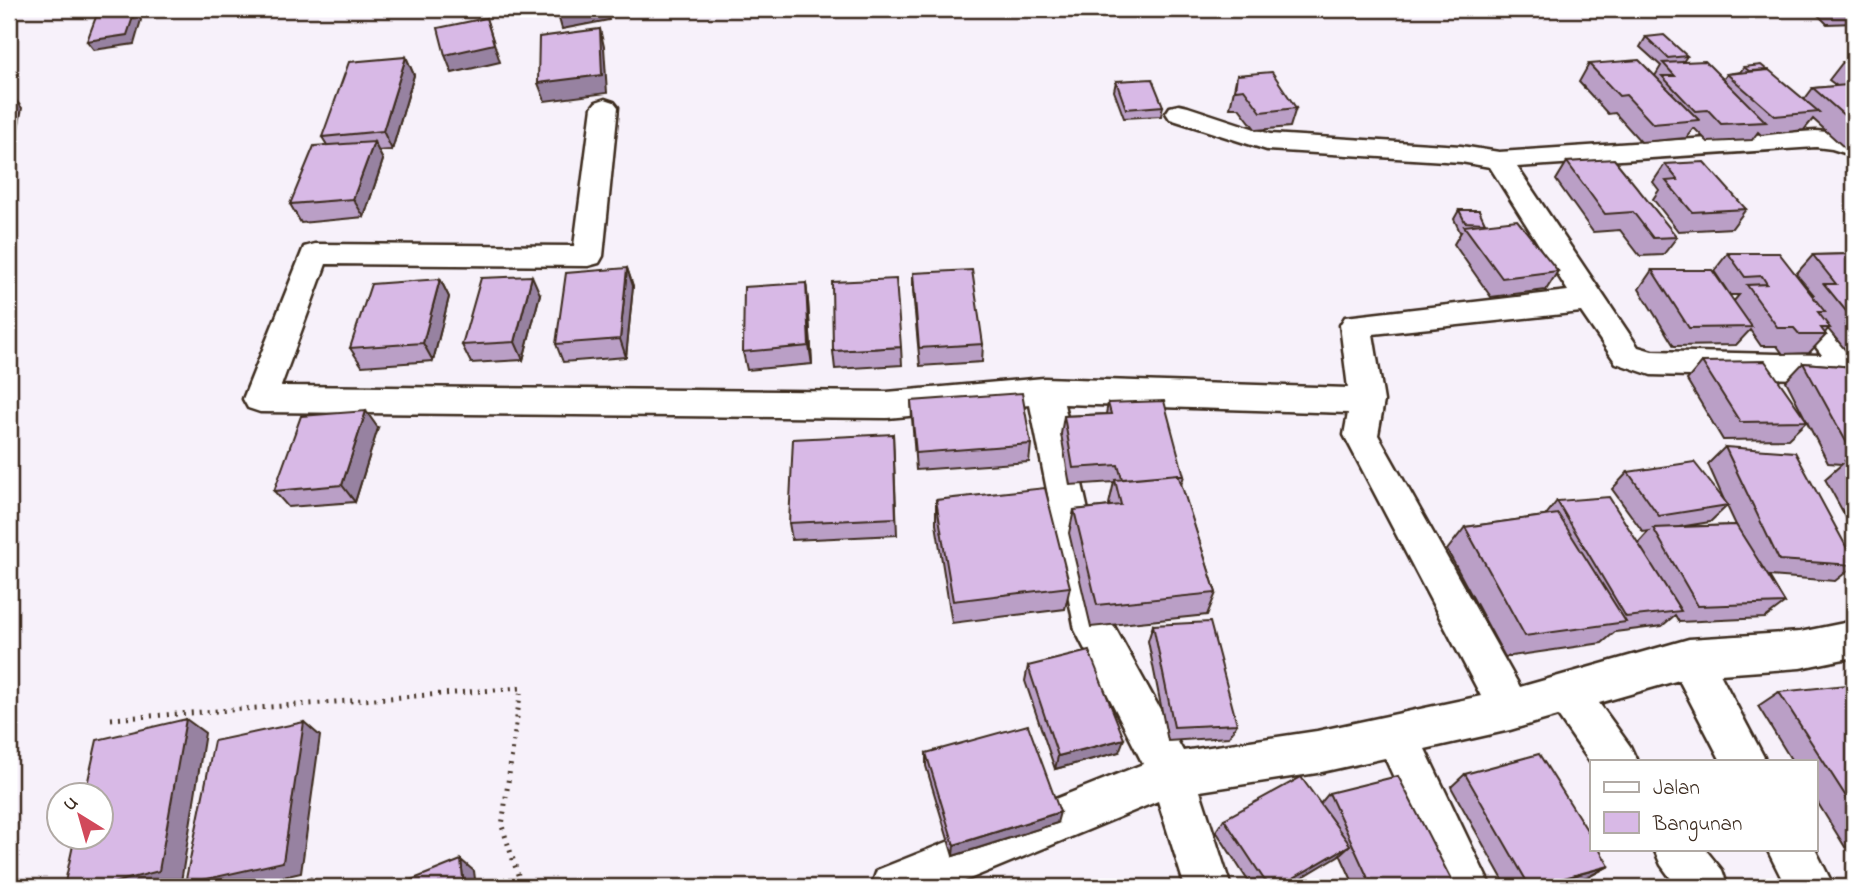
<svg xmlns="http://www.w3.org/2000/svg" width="1863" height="896" font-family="'Indie Flower',sans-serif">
<rect width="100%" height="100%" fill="#f7f1fa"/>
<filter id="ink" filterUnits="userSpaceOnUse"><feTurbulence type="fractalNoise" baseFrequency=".0143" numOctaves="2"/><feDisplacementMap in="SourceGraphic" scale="14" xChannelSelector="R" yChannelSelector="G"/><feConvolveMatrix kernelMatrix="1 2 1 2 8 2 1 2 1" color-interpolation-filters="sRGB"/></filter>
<g filter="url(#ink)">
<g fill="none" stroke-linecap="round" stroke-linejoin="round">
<defs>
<path id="minor" d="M605,99L614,102L618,107L603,256L599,263L588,266L326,264L281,386L887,392L1044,378L1348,388L1340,325L1345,317L1568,291L1490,167L1461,162L1267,150L1170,119L1166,113L1170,107L1179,105L1188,107L1270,134L1461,146L1499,152L1816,131L1837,133L1854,138V156L1832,149L1816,147L1517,167L1638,347L1652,351L1822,355L1780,299L1785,291L1796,288L1807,291L1854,350V385L1841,380L1651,375L1616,363L1581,312L1373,334L1384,401L1378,435L1520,687L1689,639L1800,632L1854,621V657L1800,668L1720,674L1766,761H1721L1679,680L1599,703L1630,746L1637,761H1592V765L1558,716L1510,730L1425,749L1491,887H1444L1385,758L1317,773L1200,791L1231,887H1185L1158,801L950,887H871L877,870L1143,764L1075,630L1030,405L887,418L260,412L248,408L243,399L304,247L315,244L574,246L592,107L596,102ZM1064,404L1348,413L1344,435L1481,696L1317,731L1183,751L1114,626Z
M1654,849H1705L1722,870L1728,887H1677L1661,865Z
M1767,849H1815L1834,887H1786Z"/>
</defs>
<use href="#minor" stroke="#3b2a1e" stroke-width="5"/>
<path stroke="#3b2a1e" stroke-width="5" stroke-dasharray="2 6" stroke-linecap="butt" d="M111,719L521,688L502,826L522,887"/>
<use href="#minor" fill="#fff" fill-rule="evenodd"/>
</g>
<path fill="#ba9fc6" stroke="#3b2a1e" stroke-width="2" fill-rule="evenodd" d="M1815,9H1854V23L1827,24L1814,11Z
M1646,37L1687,56L1683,62L1724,79L1727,74L1740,72L1744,67L1804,100L1813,88L1837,86L1829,80L1843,62L1854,61V149L1847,150L1813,119L1804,130L1761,135L1758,132L1752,140L1708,142L1695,129H1693L1686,138L1641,142L1615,113L1608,114L1579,82L1589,64L1655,76L1661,66L1640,47Z
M406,57L414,75L392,150L378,151L383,160L364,217L301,223L290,204L327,145L322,137Z
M1237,75L1296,108L1290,127L1256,130L1239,108H1230Z
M1116,81L1163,106L1161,116L1124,118L1114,91Z
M1567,162L1677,237L1663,255L1640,256L1620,230L1593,232L1556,180Z
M1665,164L1746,209L1732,228L1678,231L1653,199L1659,190L1653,182Z
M1459,210L1485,223L1484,224L1558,271L1546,290L1491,297L1454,244L1461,232H1460L1454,219Z
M1728,253L1813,296L1814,295L1796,274L1813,255L1854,254V352H1847L1828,329L1825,333L1826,335L1809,353L1783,354L1777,346H1761L1750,330L1736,345L1674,346L1639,289L1652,270L1734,301L1739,295H1730L1714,271Z
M627,268L633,286L626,357L563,362L556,344Z
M913,273L983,344L982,362L920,366L913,291Z
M440,279L449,297L433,361L362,366L350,348Z
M806,283L808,301L812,364L747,370L743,352Z
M540,294L523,360L471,363L462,345Z
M901,347L902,365L835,369L833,351Z
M1702,362L1807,421L1788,439L1723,440L1687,380Z
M1803,363L1854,367V532L1825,479L1842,464L1828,463L1786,381Z
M911,401L1031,444L1029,462L916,470L912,418Z
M1108,403L1184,476L1181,485L1216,593L1207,615L1091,627L1069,533L1074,510L1110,506L1109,504L1114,482L1070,485L1061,434L1064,416L1106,414Z
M378,428L355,502L288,507L274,491Z
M893,434L897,535L792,540L789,523Z
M1725,447L1854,561V566L1835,581L1769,576L1785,603L1765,618L1679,622L1675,615L1662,626L1615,632L1602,643L1505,657L1447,550L1465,527L1545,516L1557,501L1638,543L1649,531L1643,532L1612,489L1628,472L1724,500L1708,464ZM1727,506L1736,525L1679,527L1710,522Z
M936,500L1070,587L1065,609L952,623L936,524Z
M1153,625L1237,724L1229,737L1168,741L1148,641Z
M1028,666L1119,752L1055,769L1025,681Z
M1779,692L1854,698V846L1845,847L1816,800V761H1792L1758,706Z
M926,753L1057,823L953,856L926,766Z
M1465,774L1609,866L1590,876L1551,887H1507L1451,787Z
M1329,793L1455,887H1355L1340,854L1286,887H1252L1216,831L1224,819L1320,804Z"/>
<path fill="#9782a1" stroke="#3b2a1e" stroke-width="2" d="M571,9H606L609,20L562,29L557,11Z
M135,11L141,20L134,44L94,50L87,41Z
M486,18L500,62L452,73L445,55Z
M600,29L604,47L607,93L545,101L538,83Z
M406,57L414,75L392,150L383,131Z
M14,98L22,108L18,129L9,131V120Z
M374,142L383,160L364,217L353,199Z
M627,268L633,286L626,357L620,339Z
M532,276L540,294L523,360L515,342Z
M440,279L449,297L433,361L423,343Z
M806,283L808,301L812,364L809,346Z
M366,411L378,428L355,502L342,485Z
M186,719L205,733L181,882L160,887H97Z
M304,722L320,736L301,873L239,887H191L185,884Z
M1124,739L1119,752L1055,769L1058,756Z
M1060,812L1057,823L953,856L954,845Z
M1350,845L1338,856L1286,887H1278Z
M461,860L474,871L476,887H464Z
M1609,866L1590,876L1551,887H1532Z
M311,878L327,887H310Z"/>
<path fill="#d8b9e6" stroke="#3b2a1e" stroke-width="2" d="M556,9H571L557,11Z
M1828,9H1854V14H1834Z
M135,11L127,35L87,41L96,17Z
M486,18L494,44L445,55L438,28Z
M600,29L602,75L538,83L539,37Z
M1664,35L1687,56L1668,58L1646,37Z
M406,57L383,131L322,137L349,62Z
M1639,60L1699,120L1653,124L1626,95L1619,96L1589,64Z
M1705,61L1766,122L1721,124L1708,110L1695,111L1662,76H1675L1663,63Z
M1854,61V71L1843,62Z
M1761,65L1767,70L1749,71L1744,67Z
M1769,70L1819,112L1775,116L1727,74Z
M1272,72L1296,108L1261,112L1244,89L1235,90L1237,75Z
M1152,79L1163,106L1126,109L1116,81Z
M1847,85L1854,91V124L1813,88Z
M14,98L10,120H9V99Z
M374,142L353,199L290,204L314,146Z
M1614,159L1677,237L1653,238L1633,212L1605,214L1567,162Z
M1704,162L1746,209L1692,212L1666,181L1678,180L1665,164Z
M1459,210H1479L1485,223L1465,222Z
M1517,220L1558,271L1502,278L1464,226Z
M1728,253H1779L1825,312H1818L1830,328H1821L1826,335H1800L1794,328H1778L1747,285L1767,284L1762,276L1745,277Z
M1854,254V321L1824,284H1836L1813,255Z
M627,268L620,339L556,344L566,273Z
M972,270L983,344L919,348L913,273Z
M1652,270H1712L1752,327L1689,328Z
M532,276L515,342L462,345L481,278Z
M440,279L423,343L350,348L371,284Z
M896,279L901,347L833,351L832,282Z
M806,283L809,346L743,352L744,287Z
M1765,361L1807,421L1740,422L1702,362Z
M1803,363L1854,367V446L1848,445Z
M1022,393L1031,444L916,453L911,401Z
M1164,401L1184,476H1178V474L1122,479L1118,465L1073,468L1064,416L1111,414L1108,403Z
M366,411L342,485L274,491L301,416Z
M893,434L896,518L789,523L793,439Z
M1725,447L1795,452L1854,561V565L1779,560Z
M1845,461L1854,462V478Z
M1694,462L1728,505L1659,516L1628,472Z
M1178,474L1216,593L1097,605L1074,510L1121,505L1115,480Z
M1045,488L1070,587L953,601L936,500Z
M1609,497L1681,611L1626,617L1557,501Z
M1558,514L1626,622L1525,636L1465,527Z
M1736,525L1785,603L1698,606L1653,528Z
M1210,622L1237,724L1174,727L1153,625Z
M1089,651L1124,739L1058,756L1028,666Z
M1846,685L1854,698V809L1779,692Z
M186,719L159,871L97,887H64L75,836H102V794H85L97,740Z
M304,722L283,862L185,884L214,741Z
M1028,725L1060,812L954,845L926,753Z
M1539,754L1592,838V849H1599L1609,866L1530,887L1465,774Z
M1398,776L1455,887H1372L1329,793Z
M1301,777L1350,845L1278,887H1269L1224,819Z
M461,860L464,887H394Z
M311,878L310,887H279Z
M1715,884L1718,887H1706Z"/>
</g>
<rect width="1863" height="896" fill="none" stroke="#fff" stroke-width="35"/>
<rect x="18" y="18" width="1828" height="861" fill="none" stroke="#3b2a1e" stroke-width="2.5" filter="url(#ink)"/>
<rect x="1590" y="760" width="228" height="91" fill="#ffffff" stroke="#b1aaa5" stroke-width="2"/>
<rect x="1604" y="782" width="35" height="10" fill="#ffffff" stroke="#b1aaa5" stroke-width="2"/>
<text x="1653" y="794" font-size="21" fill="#3b2a1e">Jalan</text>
<rect x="1604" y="812" width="35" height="21" fill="#d8b9e6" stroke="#b1aaa5" stroke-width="2"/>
<text x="1653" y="830" font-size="21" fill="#3b2a1e">Bangunan</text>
<g transform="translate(80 816) rotate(323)"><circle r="33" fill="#ffffff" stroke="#b1aaa5" stroke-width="2"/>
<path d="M0-5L12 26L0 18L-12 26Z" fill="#d1495b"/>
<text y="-10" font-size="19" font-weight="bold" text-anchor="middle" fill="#3b2a1e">U</text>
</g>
</svg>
